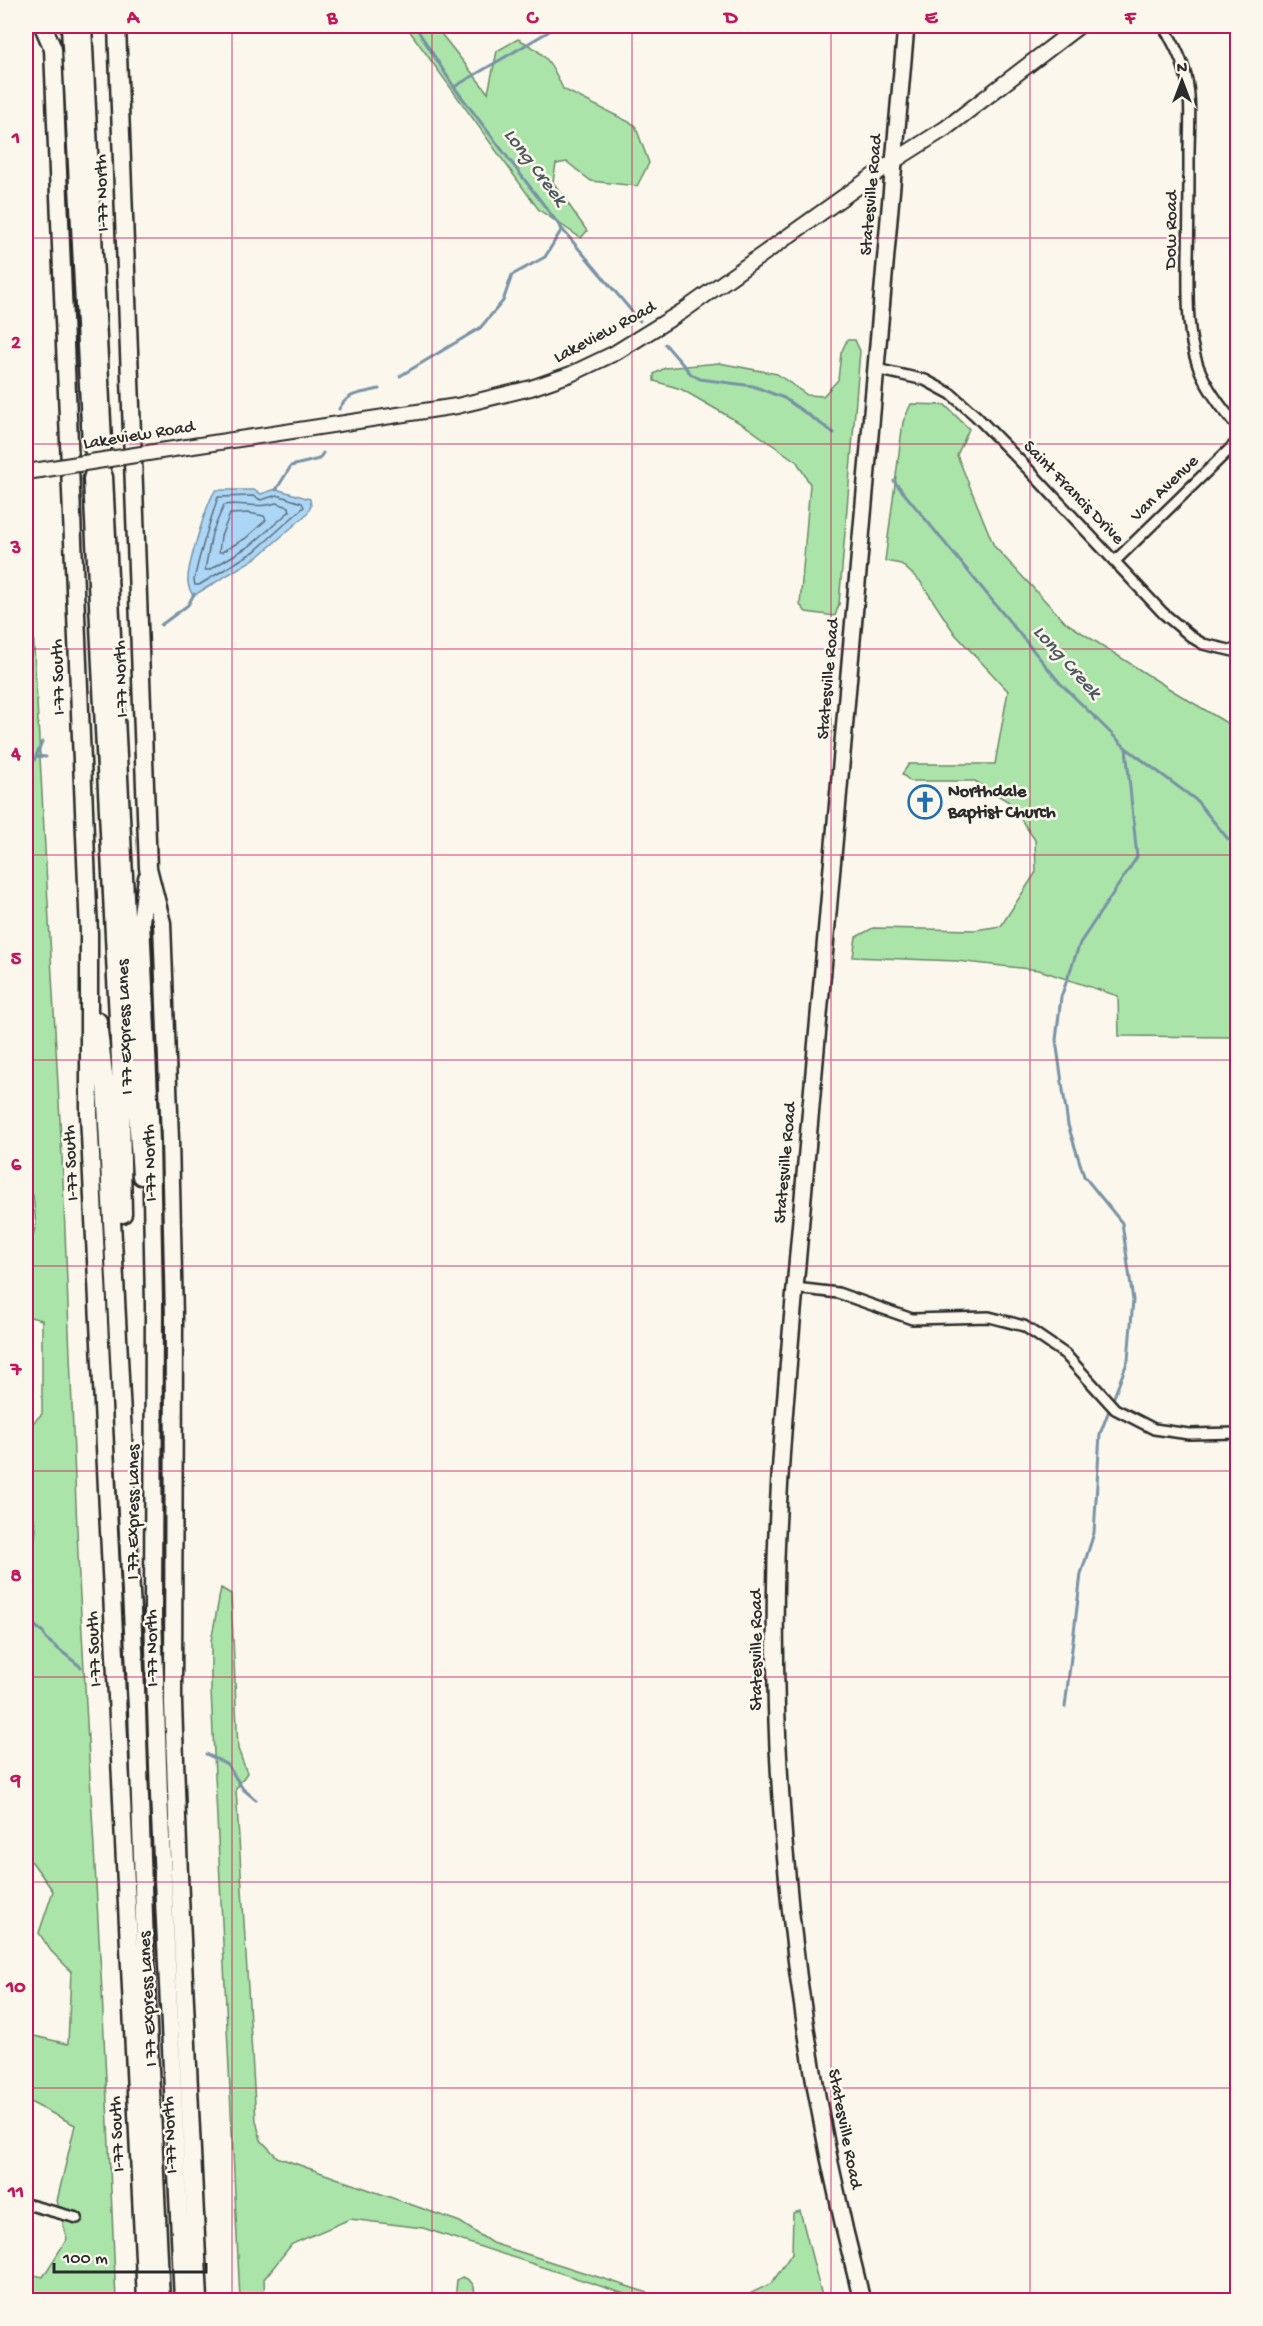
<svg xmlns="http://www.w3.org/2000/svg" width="1263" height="2326" font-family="'Gochi Hand',sans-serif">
<rect width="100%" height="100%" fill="#fbf7ec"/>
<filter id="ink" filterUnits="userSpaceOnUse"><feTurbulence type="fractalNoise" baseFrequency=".0167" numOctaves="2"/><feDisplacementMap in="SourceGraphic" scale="12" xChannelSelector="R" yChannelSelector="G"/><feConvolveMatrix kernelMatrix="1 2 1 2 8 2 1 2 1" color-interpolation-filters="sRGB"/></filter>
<g filter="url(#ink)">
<path fill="#abe4a9" stroke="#6b886a" stroke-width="1.5" d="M406,26H435L488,93L497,51L518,39C545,52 552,63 563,89L635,125L649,163L637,186L591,181L567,162L556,164L553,182L587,231L581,238L539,210Z
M847,340H855L860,351L839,604L835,616L806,612L800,605L810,484L797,462L747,427L681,389L654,381V374L665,368L719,363L777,374L807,395L823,396L838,380L841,353Z
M911,404L945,405L969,429L957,455L994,546L1065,622L1173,691L1237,729V1037L1119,1036L1118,996L1039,970L957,961L853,957L856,937L873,928L975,930L1001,926L1036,872L1035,840L1009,802L975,781H910L902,774L909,764H995L1008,691L955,634L920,581L901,564L885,561L903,422Z
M26,591L31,594L62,1157L79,1579L102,1992L116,2300H26V2273L43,2277L67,2239L57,2201L75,2125L26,2100V2034L68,2044L71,1971L51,1951L39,1933L53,1891L32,1862L26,1860V1576H29L36,1530L26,1477V1429L42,1414V1320L26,1316V1259L36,1225L33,1195L26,1188Z
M221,1588L231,1594L238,1749L247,1773L236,1789L256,2121L261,2140L277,2157L460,2222L492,2243L670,2300H643L423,2228L350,2219L292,2244L264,2279L265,2300H240L211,1691V1641Z
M800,2211L823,2300H737L772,2283L792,2253L793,2213Z
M462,2277C475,2281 475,2288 475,2300H455L457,2280Z"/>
<path fill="#abd6f6" stroke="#7892a5" stroke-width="1.5" d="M276,489L310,499L311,506L307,514L259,556L193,596C191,592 188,587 188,582C186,570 208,498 216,490H254L261,494Z"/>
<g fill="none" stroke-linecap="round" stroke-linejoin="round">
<path stroke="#5e6f7c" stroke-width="1.5" d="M277,495L302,503L304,507L255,551L199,585H195L194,580C200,551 209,525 218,497L253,496L261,500Z
M276,503L289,507L290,511L251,545L209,570H205L212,533L224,505C243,502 258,509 276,503Z
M249,513L264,516L266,520L246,538L222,552H219L221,536L230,514Z"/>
<path stroke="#7892a5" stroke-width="3" d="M415,26L454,87L562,229L640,321
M454,87L558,26
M665,344L691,374L700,379L753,386L784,398L834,433
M400,376L480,328L503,301L512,275L545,257L562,229
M339,409C349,391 361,394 379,389
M894,481L1060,683L1126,748L1196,800L1228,839L1238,843
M276,490L291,466L319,459L323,453
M161,625L188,605L194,594
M36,756L46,757
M26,779L42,742
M26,1619L43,1632L46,1639L81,1667
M1065,1707L1081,1574L1094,1533L1100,1434L1128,1360L1133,1300L1122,1223L1084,1176L1068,1125L1056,1040L1061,997L1080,943L1137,857L1126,748
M206,1754L227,1764L243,1789L256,1800"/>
<defs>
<path id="street" d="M1163,26C1194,74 1190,97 1189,152C1189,187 1189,222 1188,257C1188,293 1186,332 1198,366C1207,389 1222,409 1238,427
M876,369L925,380L951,394L976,416L1027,468L1163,613L1193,638L1203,644L1238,652
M1115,561L1238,441
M795,1288L838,1293L912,1319L989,1317L1024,1326L1065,1354L1115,1409L1154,1429L1189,1434L1238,1433
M26,2204L77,2218"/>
<path id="secondary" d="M167,450L457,406L531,388L571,374L615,353L683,311L894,161L946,128L1079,26
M26,472L40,470"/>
<path id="primary" d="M862,2300C799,2059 770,1809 776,1559C779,1469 787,1379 795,1288L906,26"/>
<path id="highway" d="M43,26L53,49L89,933V1114L146,2300
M70,26L91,444L104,477L132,1036L141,1176
M83,26L103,442L92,479L120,1061L123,1214
M117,26L148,868L162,923L170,1140L174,1318L173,1703L179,1875L199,2300
M147,878L141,921L151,1141L154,1305L153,1617L159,1795L183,2300
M98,1021L105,1084L137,1709L147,2005L161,2300"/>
</defs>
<use href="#street" stroke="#2b2b2b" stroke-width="14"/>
<use href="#secondary" stroke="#2b2b2b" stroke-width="18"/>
<use href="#primary" stroke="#2b2b2b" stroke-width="20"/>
<use href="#highway" stroke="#2b2b2b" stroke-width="21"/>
<use href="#street" stroke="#fbf7ec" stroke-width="9"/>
<use href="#secondary" stroke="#fbf7ec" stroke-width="14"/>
<use href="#primary" stroke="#fbf7ec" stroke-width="15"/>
<use href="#highway" stroke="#fbf7ec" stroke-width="16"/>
<defs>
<path id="secondary-bridge" d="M40,470L167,450"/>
</defs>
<use href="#secondary-bridge" stroke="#2b2b2b" stroke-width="18" stroke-linecap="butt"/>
<use href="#secondary-bridge" stroke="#fbf7ec" stroke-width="14"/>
</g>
</g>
<path fill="none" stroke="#c2185b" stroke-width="1.5" stroke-opacity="0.55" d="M232,26V2300M432,26V2300M632,26V2300M831,26V2300M1030,26V2300M26,238H1238M26,444H1238M26,649H1238M26,855H1238M26,1060H1238M26,1266H1238M26,1471H1238M26,1677H1238M26,1882H1238M26,2088H1238"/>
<defs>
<symbol id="church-ring" viewBox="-11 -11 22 22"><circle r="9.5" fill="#fbf7ec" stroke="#1f6fb2" stroke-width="1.5"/><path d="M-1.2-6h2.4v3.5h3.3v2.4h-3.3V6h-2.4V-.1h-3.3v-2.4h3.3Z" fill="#1f6fb2"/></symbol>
</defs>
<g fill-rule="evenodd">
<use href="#church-ring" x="906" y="783" width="38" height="38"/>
</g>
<g text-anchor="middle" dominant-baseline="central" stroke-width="5" stroke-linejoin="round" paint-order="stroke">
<g font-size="18" fill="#2b2b2b" stroke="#fbf7ec">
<text transform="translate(103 193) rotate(-92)">I-77 North</text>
<text transform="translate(872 195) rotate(-85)">Statesville Road</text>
<text transform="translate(1172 230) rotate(-89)">Dow Road</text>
<text transform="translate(605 333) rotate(-28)">Lakeview Road</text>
<text transform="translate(139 436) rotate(-9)">Lakeview Road</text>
<text transform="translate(1165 489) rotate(-44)">Van Avenue</text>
<text transform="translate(1073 493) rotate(46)">Saint Francis Drive</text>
<text transform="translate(59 677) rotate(-92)">I-77 South</text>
<text transform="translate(122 679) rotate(-92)">I-77 North</text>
<text transform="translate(829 679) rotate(-85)">Statesville Road</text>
<text transform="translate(126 1027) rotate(-92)">I 77 Express Lanes</text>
<text transform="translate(72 1163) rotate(-93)">I-77 South</text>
<text transform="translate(151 1163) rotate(-92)">I-77 North</text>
<text transform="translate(786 1163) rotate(-85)">Statesville Road</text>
<text transform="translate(134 1512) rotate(-90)">I 77 Express Lanes</text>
<text transform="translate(153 1648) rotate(-91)">I-77 North</text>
<text transform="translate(95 1649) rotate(-93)">I-77 South</text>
<text transform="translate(757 1650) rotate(-90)">Statesville Road</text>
<text transform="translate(149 1999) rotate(-93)">I 77 Express Lanes</text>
<text transform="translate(844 2129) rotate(79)">Statesville Road</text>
<text transform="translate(118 2134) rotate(-93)">I-77 South</text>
<text transform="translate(171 2135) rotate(-93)">I-77 North</text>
</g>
<g font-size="18" font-weight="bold" fill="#2b2b2b" stroke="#fbf7ec" text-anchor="start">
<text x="948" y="792">Northdale<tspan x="948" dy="21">Baptist Church</tspan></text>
</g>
<g font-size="20" font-style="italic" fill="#4b565e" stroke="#fbf7ec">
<text transform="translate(534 168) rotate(53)">Long Creek</text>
<text transform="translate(1066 663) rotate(48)">Long Creek</text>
</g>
</g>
<rect width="1263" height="2326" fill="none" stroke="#fbf7ec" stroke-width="66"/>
<g transform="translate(1182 81)" stroke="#fbf7ec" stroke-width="4.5" paint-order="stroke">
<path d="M0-4.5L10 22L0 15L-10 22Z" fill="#2b2b2b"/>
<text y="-9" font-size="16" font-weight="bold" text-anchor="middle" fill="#2b2b2b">N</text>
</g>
<path d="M54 2263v9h152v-9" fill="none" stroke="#2b2b2b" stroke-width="3"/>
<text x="63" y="2263" font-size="18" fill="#2b2b2b" stroke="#fbf7ec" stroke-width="4.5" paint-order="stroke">100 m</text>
<rect x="33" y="33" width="1197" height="2260" fill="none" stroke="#c2185b" stroke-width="2"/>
<g font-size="20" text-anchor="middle" font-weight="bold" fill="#c2185b">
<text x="133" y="23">A</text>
<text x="332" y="23">B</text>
<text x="532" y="23">C</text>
<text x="731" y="23">D</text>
<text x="931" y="23">E</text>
<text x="1130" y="23">F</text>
<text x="16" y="143">1</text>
<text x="16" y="348">2</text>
<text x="16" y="553">3</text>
<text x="16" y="759">4</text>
<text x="16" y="964">5</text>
<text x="16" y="1170">6</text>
<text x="16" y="1375">7</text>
<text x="16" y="1581">8</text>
<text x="16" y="1786">9</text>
<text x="16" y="1992">10</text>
<text x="16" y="2197">11</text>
</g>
</svg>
